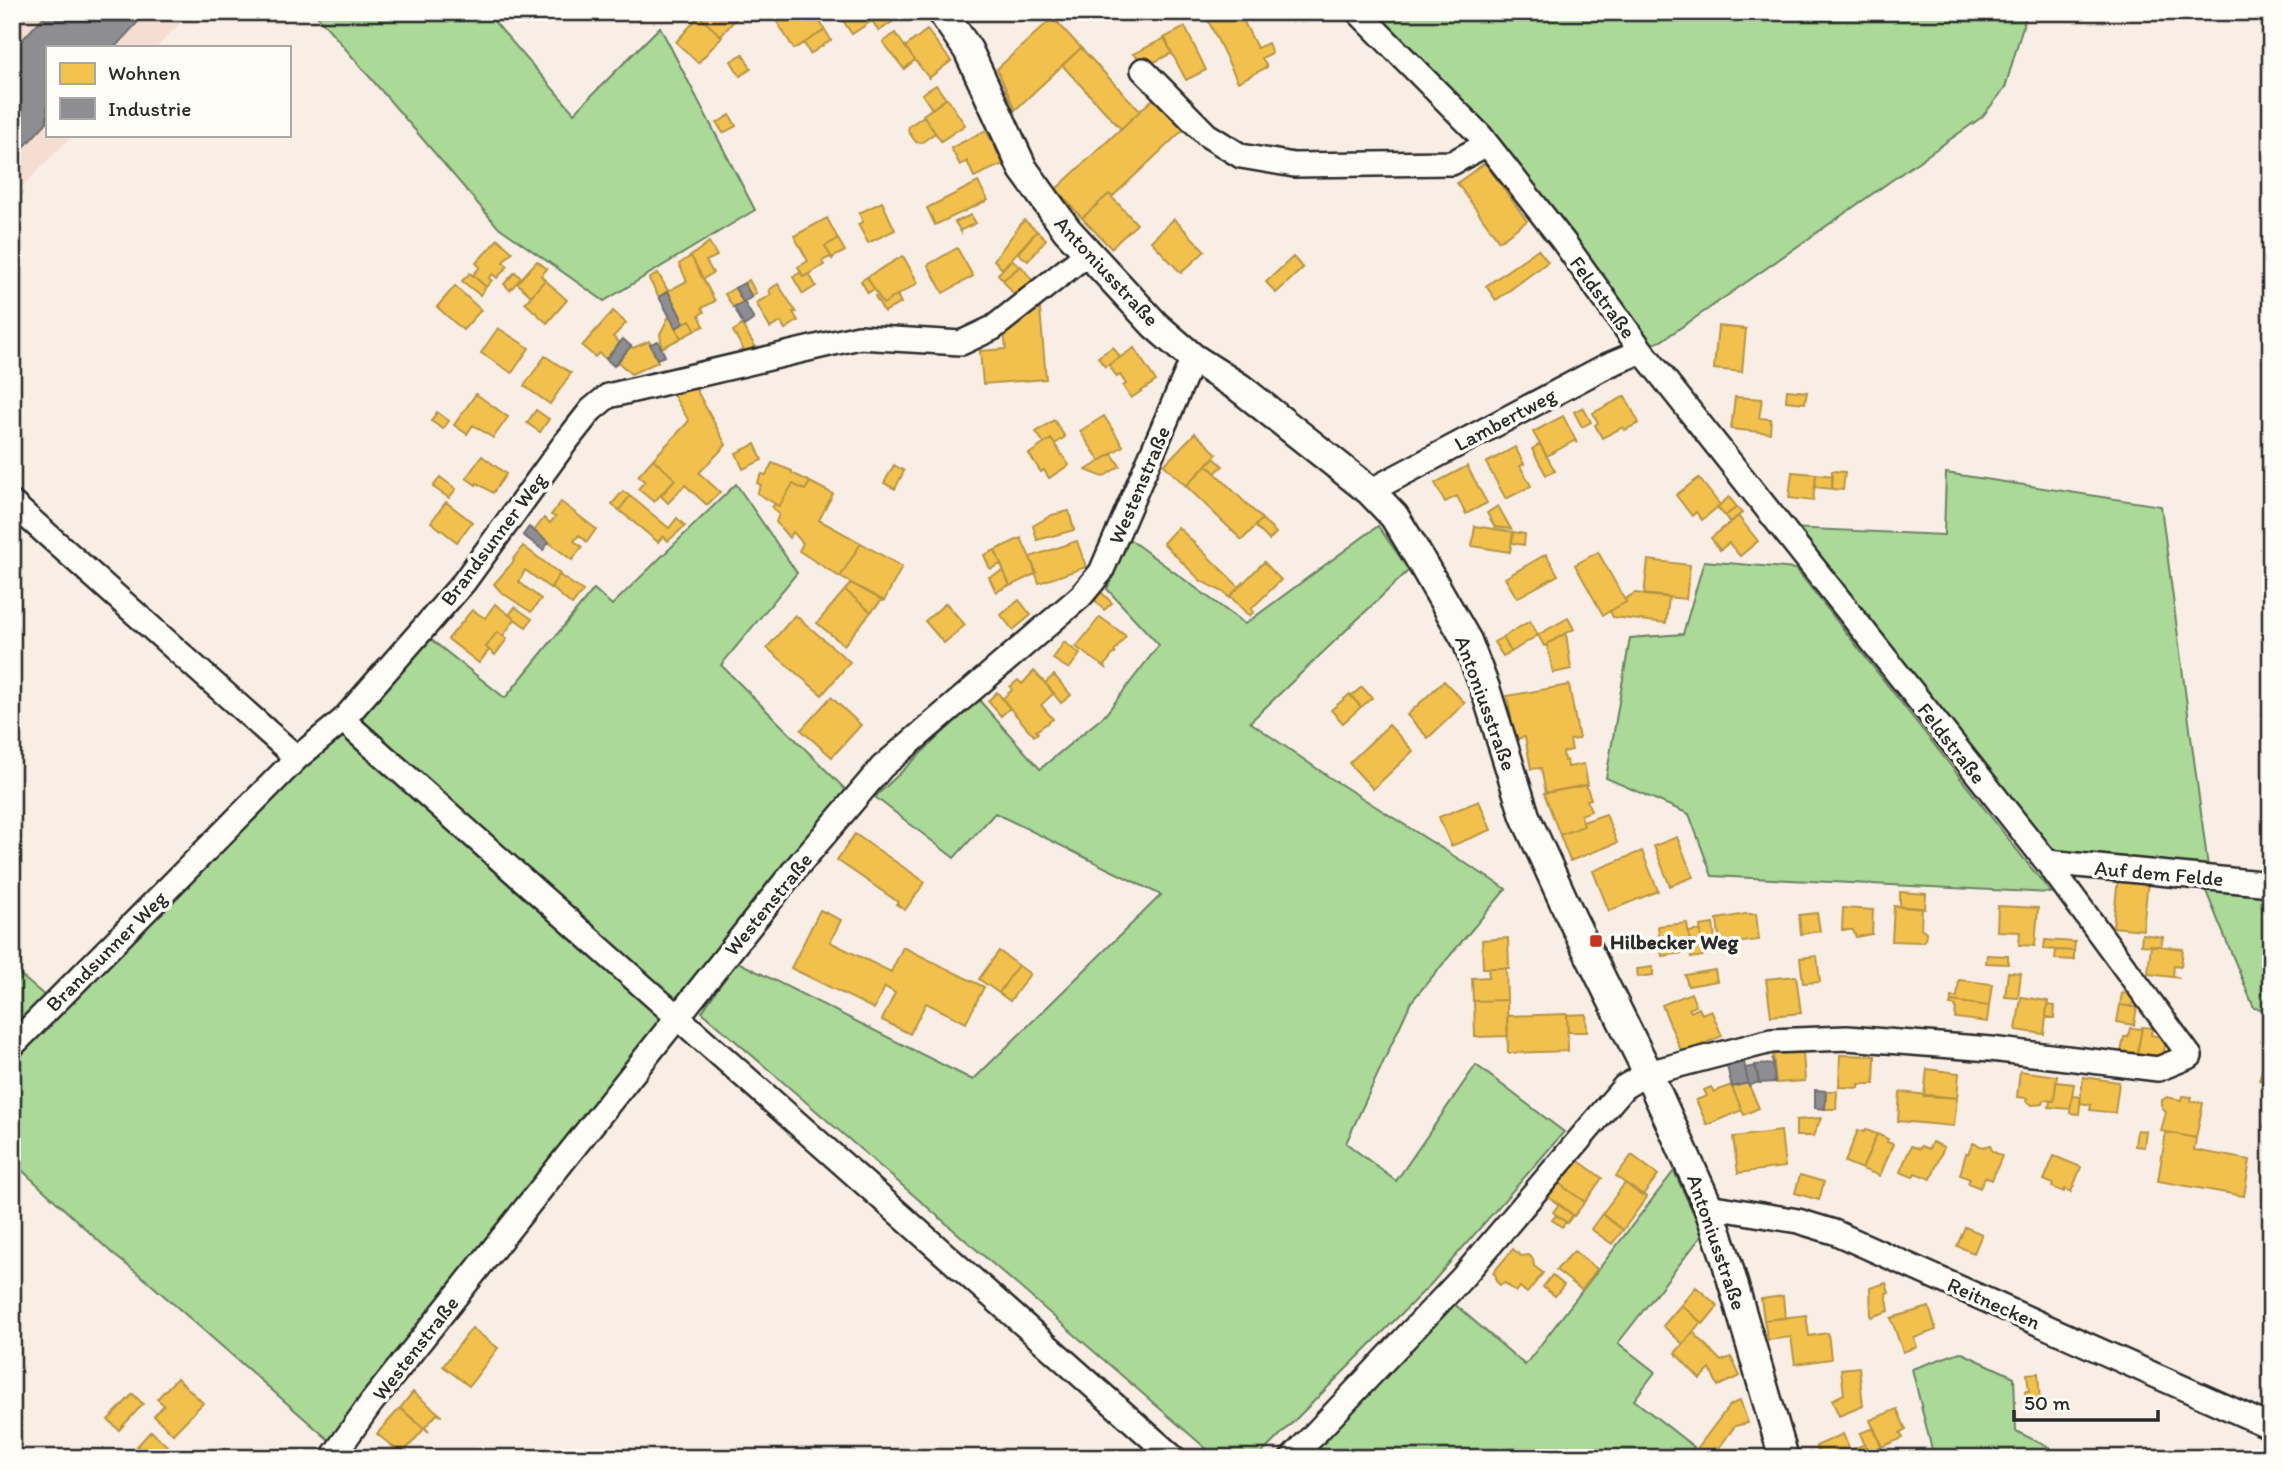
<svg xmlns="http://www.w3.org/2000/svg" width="2283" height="1470" font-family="Itim,sans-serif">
<rect width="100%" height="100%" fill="#f9eee6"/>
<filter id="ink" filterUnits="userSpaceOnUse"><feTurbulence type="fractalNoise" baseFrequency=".0143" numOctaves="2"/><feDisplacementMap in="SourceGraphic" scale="14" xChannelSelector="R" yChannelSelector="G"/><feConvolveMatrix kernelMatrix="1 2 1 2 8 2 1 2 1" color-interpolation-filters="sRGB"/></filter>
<g filter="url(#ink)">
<path fill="#f5ddd1" d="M12,12H191L157,47H47V135H73L12,197Z"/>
<path fill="#abd998" stroke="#6b8262" stroke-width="2" d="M314,12H486L574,113L660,27L755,210L604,301L497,226Z
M1364,12H2027L2005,88L1982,117L1708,309L1661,341L1641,348Z
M1946,473L2161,506L2208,867L2065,857L2039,839L1790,528L1944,535Z
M736,484L797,573L721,665L847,791L718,952L674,1001L357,719L424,634L505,698L594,589L612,605Z
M1378,526L1409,570L1250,722L1329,777L1506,889L1411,1002L1346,1143L1396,1181L1476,1065L1564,1132L1431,1284L1257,1458H1217L702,1012L736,961L973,1080L1161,895L995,813L954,858L875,797L978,699L1040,769L1105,715L1159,645L1107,589L1129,539L1245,624Z
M1704,561L1796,569L2051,893L1712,876L1689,814L1606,778L1630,638L1683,634Z
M339,731L672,1017L337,1447L145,1279L114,1255L12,1161V1050Z
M2203,884L2271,890V1010L2254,1008Z
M12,968L52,1002L12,1042Z
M1674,1171L1703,1234L1618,1343L1655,1372L1634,1400L1694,1447L1686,1458H1306L1452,1302L1525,1365Z
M1960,1352L2014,1377L2016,1431L2050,1448L2051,1458H1934L1912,1369Z"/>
<path fill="#f2c14e" stroke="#b69444" stroke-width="2" d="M702,12H736L739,15L721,36L699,16Z
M775,12H814L825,30L794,49L772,14Z
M846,12H900L902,15L879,31L872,21L852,34L840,16Z
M1204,12H1239L1257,48L1268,43L1272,53L1262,58L1267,67L1238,82Z
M699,16L722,37L698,63L676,42Z
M1049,21L1058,23L1081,48L1015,110L997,69Z
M1185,27L1206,70L1186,80L1164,38Z
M825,30L831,40L810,54L804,43Z
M927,30L951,61L929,78L905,47Z
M895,33L915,60L904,69L883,42Z
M1165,38L1172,53L1150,64L1133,54Z
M1081,48L1140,111L1121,129L1062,65Z
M743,54L751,69L740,76L731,61Z
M936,85L946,99L932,109L922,94Z
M947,98L965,125L941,141L923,115Z
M1154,98L1184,129L1112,197L1109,194L1082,218L1056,189Z
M730,115L736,126L723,133L717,123Z
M924,116L935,133L921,143L916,142L908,131L909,126Z
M986,130L1003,164L974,177L967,161L960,165L951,148Z
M1485,163L1527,221L1499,241L1457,183Z
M978,182L988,200L935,225L927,208Z
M1109,194L1137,224L1111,248L1082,218Z
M882,202L895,230L868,243L858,224L863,222L859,213Z
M971,215L976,223L961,230V232L955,222Z
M827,218L838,239L825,246L833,260L830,257L822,261L824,265L803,277L798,267L808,261L794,236Z
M1174,219L1205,251L1181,273L1151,241Z
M1024,220L1037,231L1002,269L994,260Z
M1037,231L1046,239L1028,261L1018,253Z
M498,239L512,252L503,262L508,266L497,278L493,274L489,278L492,280L486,287L473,275L480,267L476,263Z
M838,239L845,251L832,258L825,246Z
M709,242L717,256L706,261L713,273L703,279L691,256Z
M957,248L973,276L943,293L928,265Z
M1538,249L1548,262L1496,300L1486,286Z
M691,256L715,301L702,308L704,312L699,315L704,326L696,330L690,320L684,323L668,291L687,281L679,264Z
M903,256L918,283L883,304L867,277Z
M1293,257L1303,268L1276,293L1266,282Z
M1012,259L1019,267L1003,280L998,274Z
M537,261L547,269L541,276L545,280L531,296L517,283Z
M1021,266L1033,281L1015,296L1003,280Z
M515,272L521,278L510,290L504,284Z
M801,272L803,277L809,274L816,286L803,294L793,277Z
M470,273L486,287L480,295L462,281Z
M658,273L668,291L659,297L649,279Z
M867,277L874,289L868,293L861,281Z
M545,280L567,300L547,323L525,303Z
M749,280L756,293L751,296L744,283Z
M778,284L796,312H793L798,321L785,329L781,322L770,328L756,303L771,295L769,290Z
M455,286L481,310L463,330L437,307Z
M735,288L743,302L733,307L725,294Z
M878,295L883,304L897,295L901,303L884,312L875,296Z
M1040,309L1046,379L983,384L980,351L1006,349L1004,332Z
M613,311L626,323L613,337L620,343L606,359L599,353L595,357L582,346Z
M669,316L681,338L662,348L660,334Z
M690,320L696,330L681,338L676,328Z
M742,325L755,346L745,352L733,331Z
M1718,326L1746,329L1742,372L1714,369Z
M498,328L529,348L512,373L481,353Z
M649,341L658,362L631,374L618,362L631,346L633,348Z
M1113,347L1120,357L1105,367L1098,357Z
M1134,348L1156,381L1131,398L1123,386L1126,384L1120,375L1117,377L1109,365Z
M545,356L571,373L550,404L524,386Z
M695,387L726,445L699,473L720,492L707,505L685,485L668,503L661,496L675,479L653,459L689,421L672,393Z
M1787,390L1807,392L1805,403L1786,401Z
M476,394L508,417L493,438L473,425L467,434L454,425Z
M1625,396L1639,423L1625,430L1623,427L1602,438L1595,425L1598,423L1593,413Z
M1735,397L1762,399L1759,418L1771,419L1770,433L1731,429Z
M1583,407L1591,422L1582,427L1574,412Z
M536,410L549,419L540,432L527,423Z
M437,412L449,421L443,429L431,421Z
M1104,416L1123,446L1100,461L1080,431Z
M1563,416L1577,443L1574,441L1547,456L1548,459L1533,432Z
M1054,420L1065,437L1055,444L1051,439L1044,443L1036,432Z
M1195,433L1217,454L1186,486L1164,465Z
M1051,439L1069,465L1049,478L1044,470L1041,472L1029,454Z
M755,444L762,460L743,469L736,453Z
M1540,444L1555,471L1546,475L1532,449Z
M1515,447L1524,464L1520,466L1531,486L1506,499L1486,463Z
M1112,454L1120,466L1103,477L1086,470Z
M482,456L506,474L493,493L477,483L476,485L466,478Z
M1214,458L1223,466L1215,473L1207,465Z
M653,459L675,479L654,502L638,489L645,481L638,476Z
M772,463L792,471V473L810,482L805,490L793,484L779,506L757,493L761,485L757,483L762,474L766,475Z
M894,465L904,471L895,489L884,483Z
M1207,465L1262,519L1242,540L1186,486Z
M1467,466L1487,503L1466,514L1457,496L1445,502L1435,483Z
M1832,471L1845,472L1843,490L1832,489Z
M1792,472L1816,474L1813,501L1789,498Z
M1816,474L1833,476L1832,489L1815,487Z
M440,477L456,489L449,498L433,487Z
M1699,478L1720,505L1702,520L1696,512L1692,516L1676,495Z
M810,482L833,494L819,520L861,543L840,577L799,551L803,543L793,532L789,538L776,522L779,514L772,507L775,504L779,506L793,484L805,490Z
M623,491L630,496L619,510L612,504Z
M630,496L669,528L677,518L685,526L668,541L663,536L658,542L619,510Z
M1729,497L1737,507L1725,516L1717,507Z
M446,502L472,522L457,542L431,522Z
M561,502L596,529L587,542L579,535L574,541L582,547L572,560L534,531L544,518L550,523L555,517L551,515Z
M1498,506L1511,529L1495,527L1487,513Z
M1737,507L1742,513L1730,523L1725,516Z
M1069,511L1074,530L1037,540L1033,526L1052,515Z
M1738,516L1758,541L1740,556L1729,543L1720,550L1711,538Z
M1262,519L1276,533L1269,540L1255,526Z
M1475,526L1513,532L1510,552L1472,546Z
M1178,527L1239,587L1229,598L1225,593L1201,581L1163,543Z
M1513,532L1525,534L1524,545L1512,543Z
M1021,538L1037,573L1010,586L995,550Z
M1077,541L1086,567L1039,583L1030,557Z
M861,543L902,567L884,601L840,577Z
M523,546L560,574L550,588L525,570L519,582L541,599L531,612L501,592L494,584L514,561L513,559Z
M995,550L1001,564L990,569L984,555Z
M1598,552L1626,602L1603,615L1575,565Z
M1546,554L1558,575L1517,598L1505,578Z
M1648,560L1690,565L1686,599L1644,595Z
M1264,562L1281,580L1251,609L1254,612L1249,616L1230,596Z
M1003,571L1010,585L996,592L989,577Z
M559,575L583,591L572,605L551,587Z
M851,583L882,600L871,612L845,590Z
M845,590L871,612L844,645L817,623Z
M1101,592L1112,603L1104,610L1094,599Z
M1635,593L1669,597L1666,623L1613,617L1610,611L1626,602L1625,599Z
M1019,600L1031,615L1013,630L1001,615Z
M946,603L965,625L944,643L925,621Z
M495,604L515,619L503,636L497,632L486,647L489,650L479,663L448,639L472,610L485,618Z
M515,607L532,619L526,627L509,615Z
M795,615L850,662L822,695L767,648Z
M1100,617L1126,636L1114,652L1116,654L1114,653L1105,665L1106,668L1076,647Z
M1568,618L1574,629L1544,646L1538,635Z
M1530,621L1538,635L1511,652L1503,637Z
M497,632L507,639L495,655L486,647Z
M1566,633L1571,669L1553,673L1547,644Z
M1503,637L1511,652L1503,656L1494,642Z
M1064,642L1080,654L1069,669L1053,659Z
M1034,671L1054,693L1041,705L1053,719L1036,731L1038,733L1034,736L1002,699L1012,690L1010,687L1018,680L1022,684Z
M1054,675L1071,695L1061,703L1045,683Z
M1444,681L1465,703L1428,738L1407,715Z
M1569,685L1579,739L1570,740L1572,750L1563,752L1564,761L1567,760L1568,767L1584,764L1588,785L1546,793L1541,768L1531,769L1525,737L1515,739L1507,696Z
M1362,687L1372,698L1361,707L1351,696Z
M997,692L1010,708L1001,716L988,701Z
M1350,694L1361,707L1343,723L1331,710Z
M831,697L861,725L832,757L801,730Z
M1389,725L1413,751L1373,789L1349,763Z
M1586,785L1591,799L1587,800L1591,811L1581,815L1584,826L1560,835L1544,793Z
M1479,801L1491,830L1451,846L1439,817Z
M1606,814L1617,843L1570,861L1560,835L1584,826L1583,822Z
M855,834L925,882L905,910L896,904L898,902L837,860Z
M1677,837L1693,877L1670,886L1654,846Z
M1642,851L1658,891L1609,911L1593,871Z
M2118,877L2148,880L2143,930L2113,927Z
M1900,892L1926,894L1925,909L1900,907Z
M1894,906L1922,908L1921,928L1926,932V939L1923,942L1892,941Z
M1998,906L2038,908L2035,946L2019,945L2020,932L1997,931Z
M1843,908L1873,910L1872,934L1856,937L1853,930H1842Z
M820,910L841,920L830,942L891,972L903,947L984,987L966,1023L926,1003L910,1034L882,1020L895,993L885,987L874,1009L791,968Z
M1817,913L1820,931L1801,934L1799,915Z
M1746,914H1756L1759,940L1720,945L1717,919Z
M1687,923L1691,952L1662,956L1658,926Z
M1713,924L1716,948L1703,950L1700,926Z
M1700,930L1703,956L1691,958L1689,932Z
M2142,934L2163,937L2161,946L2141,945Z
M1508,938L1509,968H1483L1482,940Z
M2045,940L2075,942L2074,951L2044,949Z
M2151,945L2183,949L2181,966L2174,965L2173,976L2180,978L2148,974Z
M2056,950L2074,951V960L2055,959Z
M999,951L1018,965L999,993L979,979Z
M1987,955L2008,956V964L1986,963Z
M1817,956L1820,982L1803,983L1800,958Z
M1018,965L1030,974L1010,1001L999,993Z
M1653,967V975L1638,977L1637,969Z
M1488,968H1506L1507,1000L1473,1001L1472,978L1489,977Z
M1715,970L1717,981L1688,986L1685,975Z
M2008,972L2021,973L2018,998L2005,997Z
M1796,976L1801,1013L1771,1016L1766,979Z
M1959,980L1992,984L1989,1006L1951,1001V997H1957Z
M1691,993L1696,1006L1689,1009L1691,1012L1699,1008L1702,1014L1711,1010L1722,1036L1682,1053L1662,1005Z
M2122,993L2134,995L2132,1007L2120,1005Z
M2021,997L2048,1001L2044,1034L2016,1030Z
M1507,1000L1508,1036L1475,1037L1474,1001Z
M1951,1001L1989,1006L1987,1022L1955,1018L1956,1006L1950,1005Z
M2047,1005L2055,1006L2054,1018L2046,1017Z
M2120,1005L2137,1007L2134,1025L2117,1022Z
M1567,1014L1568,1051L1508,1053L1507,1016Z
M1586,1014L1587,1032H1568L1567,1015Z
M2142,1027L2152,1028L2151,1035L2166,1038L2163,1058L2137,1054Z
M2130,1028L2142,1029L2137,1054L2121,1052L2124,1037H2128Z
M1792,1050V1053L1803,1052L1805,1081L1776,1083L1773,1054Z
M1840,1055L1875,1056L1874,1084H1859V1088L1839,1087Z
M2264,1064L2271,1065L2270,1082L2259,1080Z
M1927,1069L1959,1073L1957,1098L1924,1096Z
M2020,1071L2057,1076L2054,1101L2044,1100L2043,1104L2032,1105L2026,1101L2027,1098L2017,1097Z
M2083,1077L2119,1082L2115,1113L2090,1110L2091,1105L2080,1103Z
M2056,1082L2074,1084L2070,1109L2049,1107L2050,1101H2054Z
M1748,1083L1759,1108L1744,1115L1732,1087Z
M1731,1085L1742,1110L1707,1125L1696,1100L1707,1096L1704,1090L1711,1087L1714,1092Z
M1826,1091H1837L1836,1109H1825Z
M1900,1092L1957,1098L1954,1126L1898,1121Z
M2072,1096L2081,1097L2079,1114L2070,1113Z
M2182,1096L2192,1097L2191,1101L2203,1103L2196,1138L2161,1131L2166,1112L2162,1107V1100L2167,1097L2181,1100Z
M2271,1103V1129L2264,1127Z
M1821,1118L1813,1136H1796V1120Z
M1858,1130L1864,1132L1866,1130L1877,1134L1862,1169L1845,1162Z
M2137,1130L2146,1131L2144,1147L2135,1146Z
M1781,1131L1785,1167L1738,1173L1733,1137Z
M2166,1132L2196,1138L2194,1150L2250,1160L2244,1196L2158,1181Z
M1877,1134L1888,1139L1887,1142L1893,1144L1880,1176L1862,1169Z
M1932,1142L1944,1147L1931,1179L1915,1173L1913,1177L1900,1172L1911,1146L1920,1149L1921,1146L1929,1149Z
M1973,1143L1983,1147L1990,1145L1992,1151L2002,1156L1992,1180L1985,1177L1980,1188L1968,1183L1970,1179L1960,1175L1966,1153L1968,1154Z
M1632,1155L1658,1175L1642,1196L1616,1176Z
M2054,1156L2081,1167L2071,1192L2065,1189L2064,1192L2052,1187L2053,1184L2044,1180Z
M1576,1159L1602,1178L1585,1202L1557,1182Z
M1800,1175L1824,1182L1819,1200L1795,1193Z
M1557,1182L1585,1202L1574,1216L1546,1195Z
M1625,1183L1647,1197L1623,1230L1602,1214Z
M1559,1204L1573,1215L1567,1223L1553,1212Z
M1602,1214L1623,1230L1612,1244L1591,1229Z
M1556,1215L1566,1222L1562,1227L1552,1220Z
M1965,1227L1982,1234L1974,1253L1957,1246Z
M1513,1249L1521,1256L1529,1255L1533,1259L1534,1266L1543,1273L1527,1293L1520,1287L1516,1292L1505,1283L1500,1285L1496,1281V1276L1493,1273Z
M1574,1251L1597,1269L1582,1290L1556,1270Z
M1552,1275L1564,1285L1555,1296L1543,1287Z
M1886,1283L1889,1293H1886L1889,1311L1871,1317L1870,1288Z
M1696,1287L1718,1306L1703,1324L1681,1305Z
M1783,1296L1785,1318L1764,1320L1761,1299Z
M1681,1305L1701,1322L1683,1344L1663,1326Z
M1929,1307L1936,1330L1914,1338L1917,1347L1903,1352L1891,1318Z
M1806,1315L1809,1336L1828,1333L1831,1359L1795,1364L1791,1337L1768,1340L1764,1320Z
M472,1328L498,1348L469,1386L443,1366Z
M1693,1332L1721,1361L1731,1357L1740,1376L1718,1386L1710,1369L1700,1379L1675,1353Z
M1859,1367L1863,1406L1839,1416L1832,1400L1844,1394L1841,1369Z
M2038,1373L2040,1402L2026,1403L2025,1391H2029L2027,1374Z
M177,1378L203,1403L173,1434L154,1416L164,1405L157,1399Z
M413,1392L442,1416L437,1414L425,1427L429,1432L400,1408Z
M133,1394L143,1404L119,1430L108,1420Z
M1740,1400L1748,1423L1735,1426L1713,1456L1690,1458L1729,1406Z
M400,1408L424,1429L402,1454L377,1434Z
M1897,1409L1906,1430L1900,1433L1903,1438L1881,1447L1870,1420Z
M1874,1428L1884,1452L1870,1458L1860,1433Z
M151,1431L180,1458H135L130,1454Z
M1843,1434L1853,1458H1820L1816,1446Z
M1865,1444L1870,1458H1853L1850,1450Z"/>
<path fill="#8d8d92" stroke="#707073" stroke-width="2" d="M12,12H24L12,25Z
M48,12H147L115,47H47V122L12,160V51Z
M744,283L752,297L743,302L735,288Z
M668,291L684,323L676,328L659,297Z
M744,302L754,319L744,326L734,307Z
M623,339L631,346L614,366L606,359Z
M658,341L665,356L657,359L650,344Z
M529,527L549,542L543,550L523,535Z
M1772,1058L1775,1082L1759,1083L1755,1065L1773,1064Z
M1744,1062L1748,1083L1732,1087L1727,1066Z
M1756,1066L1759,1082L1749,1086L1745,1068Z
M1815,1090L1826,1091L1825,1109L1815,1108Z"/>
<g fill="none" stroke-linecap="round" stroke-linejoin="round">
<defs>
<path id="minor" d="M1143,70L1207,135L1241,156L1294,165L1452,163L1487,144
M1370,491L1606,366L1642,351
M12,503L297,758
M343,720L1174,1458
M2047,862L2271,884
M12,1046L297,758L343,720L464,582L565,443L591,410L608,396L859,337L961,343L993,328L1088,253
M1708,1206L1798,1221L1834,1232L2271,1427
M332,1458L371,1403L796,868L882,767L1081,596L1101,572L1193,358
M1292,1458L1462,1278L1624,1087L1648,1073L1771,1041L1847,1038L1991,1049L2158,1069L2190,1056L2047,862L1642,351L1563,241L1480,135L1358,12"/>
<path id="tertiary" d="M942,12L968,50L1023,169L1067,230L1155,325L1193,358L1240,388L1370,491L1394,516L1410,542L1467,641L1485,688L1525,816L1572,919L1648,1073L1708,1206L1725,1256L1784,1458"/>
</defs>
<use href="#minor" stroke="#2b2b2b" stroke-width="28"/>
<use href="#tertiary" stroke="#2b2b2b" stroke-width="33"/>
<use href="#minor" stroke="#fdfcf7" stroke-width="23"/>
<use href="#tertiary" stroke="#fdfcf7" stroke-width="28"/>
</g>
</g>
<rect fill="#c8321e" stroke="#fdfcf7" stroke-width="2.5" x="1589" y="934" width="14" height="14" rx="3.5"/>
<g text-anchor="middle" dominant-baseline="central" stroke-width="7" stroke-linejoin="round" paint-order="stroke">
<g font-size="21" fill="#2b2b2b" stroke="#fdfcf7">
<text transform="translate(1107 271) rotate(47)">Antoniusstraße</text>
<text transform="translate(1603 297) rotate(54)">Feldstraße</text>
<text transform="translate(1505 419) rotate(-28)">Lambertweg</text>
<text transform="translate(1139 485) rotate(-67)">Westenstraße</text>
<text transform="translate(493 539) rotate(-53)">Brandsunner Weg</text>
<text transform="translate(1486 703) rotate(70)">Antoniusstraße</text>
<text transform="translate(1952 743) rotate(52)">Feldstraße</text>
<text transform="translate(2159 873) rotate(5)">Auf dem Felde</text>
<text transform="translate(768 904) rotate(-51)">Westenstraße</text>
<text transform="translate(106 951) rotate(-45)">Brandsunner Weg</text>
<text transform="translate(1717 1242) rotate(71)">Antoniusstraße</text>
<text transform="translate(1994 1303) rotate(24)">Reitnecken</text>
<text transform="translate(415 1348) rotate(-52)">Westenstraße</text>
</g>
<g font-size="21" font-weight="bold" fill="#2b2b2b" stroke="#fdfcf7" text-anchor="start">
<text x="1610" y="941">Hilbecker Weg</text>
</g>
</g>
<rect width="2283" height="1470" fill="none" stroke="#fdfcf7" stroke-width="42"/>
<rect x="21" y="21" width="2241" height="1428" fill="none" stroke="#2b2b2b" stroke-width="2.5" filter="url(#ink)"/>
<rect x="46" y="46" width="245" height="91" fill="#fdfcf7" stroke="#a9a8a5" stroke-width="2"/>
<rect x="60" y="63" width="35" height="21" fill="#f2c14e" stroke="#a9a8a5" stroke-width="2"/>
<text x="108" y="80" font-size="21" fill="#2b2b2b">Wohnen</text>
<rect x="60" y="98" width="35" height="21" fill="#8d8d92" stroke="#a9a8a5" stroke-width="2"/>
<text x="108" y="116" font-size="21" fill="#2b2b2b">Industrie</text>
<path d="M2014 1410v10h144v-10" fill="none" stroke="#2b2b2b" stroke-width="3.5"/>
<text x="2024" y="1410" font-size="21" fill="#2b2b2b" stroke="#fdfcf7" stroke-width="5" paint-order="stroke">50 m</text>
</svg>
